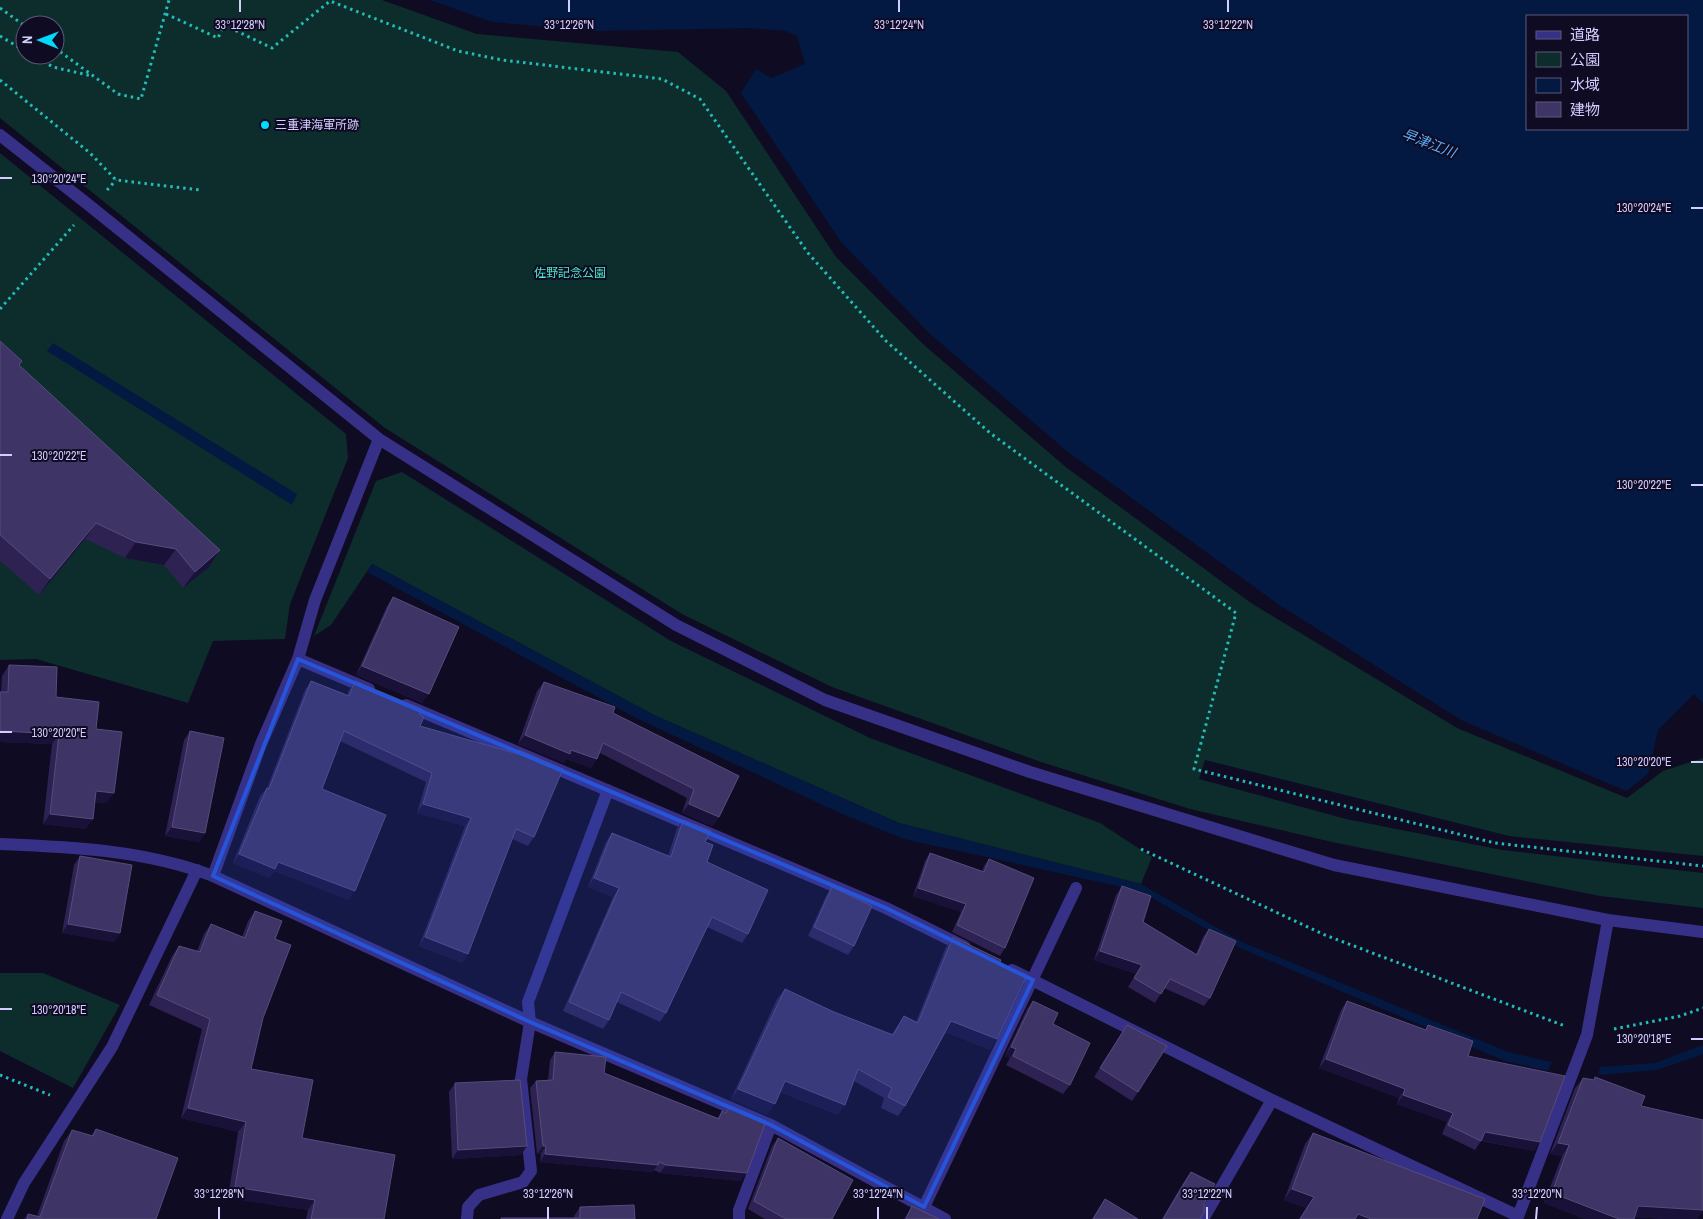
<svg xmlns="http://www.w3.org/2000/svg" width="1703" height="1219" font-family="'Archivo Narrow','Noto Sans JP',sans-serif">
<rect width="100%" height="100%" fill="#0f0b22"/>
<path fill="#0d2d2c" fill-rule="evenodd" d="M0,0H382L477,34L678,52L726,91L836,257L924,345L1067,468L1251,603L1457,728L1627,798L1663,771L1703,758V856L1509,836L1205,760L1199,779L1346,819L1502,850L1703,873V908L1600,896L1332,842L1190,809L1041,762L832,687L682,614L385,428L0,118ZM25,25H55V55H25Z
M0,153L346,434L348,458L290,604L285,639L213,641L188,703L36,659L0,660Z
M402,472L671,641L870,738L1100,823L1152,857L1141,884L899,823L654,715L372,564L331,625L314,636L376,481Z
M0,973H43L120,1005L73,1088L0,1051Z"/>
<path fill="#041942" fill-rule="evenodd" d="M430,0H1703V703L1694,694L1658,730L1648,774L1626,791L1461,720L1278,604L1068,452L929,333L841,242L741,93L756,69L771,78L805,64L797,36L785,31L751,28L594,31L492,22ZM1687,16V129H1527V16Z
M53,343L297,494L292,505L47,351Z
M372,564L654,715L899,823L1141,884L1242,942L1508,1052L1552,1062L1548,1071L1505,1061L1240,948L1140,891L904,839L840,813L636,718L367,572Z
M1703,1045V1054L1657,1070L1598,1075L1600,1067L1655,1063Z"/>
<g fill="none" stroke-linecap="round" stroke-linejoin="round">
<path stroke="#21beb8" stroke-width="3" stroke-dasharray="2.5 4" stroke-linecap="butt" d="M0,8L25,26
M166,14L218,38L224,25L272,48L330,1L458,51L502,60L662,79L700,99L808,253L886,341L990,433L1236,613L1194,769L1495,843L1703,866
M0,36L25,51
M55,48L118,94L141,99L169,0
M32,55L53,67L92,76
M0,80L90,153L116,180L200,190
M107,190L116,180
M0,309L74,225
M1141,849L1325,935L1565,1026
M1614,1029L1680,1016L1703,1008
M0,1075L50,1095"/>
<path stroke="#363186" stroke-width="12" d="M0,135L90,206L379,439
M298,659L369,689
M406,705L886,908L965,947
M0,844C72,847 145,850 213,876L530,1022L771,1125L945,1219
M213,876L261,744L298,659L315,600L379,439L676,625L825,700L1030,772L1334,865L1608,920L1703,932
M1012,970L1272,1100L1518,1216
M924,1207L1076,888
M7,1219L24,1183L112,1047L197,870
M467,1219L468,1207L479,1195L523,1182L531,1171L521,1079L530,1022L528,1002L608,790
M739,1219V1210L771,1125
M1203,1219L1272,1100
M1517,1219L1587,1035L1608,920"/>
</g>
<path fill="#2d2252" d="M0,341L19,366L209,567L183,588L164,565L125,558L85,539L39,595L0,561Z
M393,597L422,703L356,675L387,606Z
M9,665L56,697L96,729L107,803L94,802L93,819L85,829L43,824L52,744L0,742V692H1L2,676Z
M311,681L347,695L349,690L355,681L419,714L420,726L517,754L519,750L534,837L528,846L512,839L468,954L462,963L419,946L465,826L417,813L426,782L340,741L322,789L349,900L274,871L269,878L233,863L260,796L267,788L305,690Z
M544,682L613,713L739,776L719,817L712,826L682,813L687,798L600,753L591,768L566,759L564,763L518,744L537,691Z
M190,731L205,833L199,842L165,836L184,740Z
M683,820L705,842L707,862L748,934L742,943L707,927L666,1013L660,1022L617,1002L609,1020L603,1029L563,1011L613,897L588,887L606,842L612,833L668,856L677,828Z
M930,853L982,871L984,866L989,859L1005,948L1000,956L952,932L961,912L913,896L925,861Z
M80,856L120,933L114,942L62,933L74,865Z
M1122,886L1143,922L1196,954L1203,937L1209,929L1210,998L1204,1006L1164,988L1155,1003L1128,987L1136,974L1094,960L1116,895Z
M832,887L854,946L848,955L808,936L826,896Z
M255,911L275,939L263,1018L251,1069L302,1138L384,1219H306L308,1210L228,1198L238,1132L181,1118L202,1029L149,1005L172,956L179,946L197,951L204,934L211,924L242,937L248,921Z
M953,937L999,964L990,1050L946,1032L905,1106L898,1116L881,1108L884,1098L854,1081L838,1115L780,1092L767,1115L731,1099L777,999L785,989L834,1012L892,1034L904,1016L916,1022L946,947Z
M1033,1001L1053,1024L1070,1085L1063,1094L1006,1065L1010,1058L1005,1056L1027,1009Z
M1347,1001L1425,1030L1428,1025L1468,1056L1534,1151L1481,1141L1475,1150L1442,1134L1447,1122L1397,1104L1399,1098L1319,1068L1341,1010Z
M1127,1025L1138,1092L1132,1101L1094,1077Z
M555,1052L604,1073L717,1118L722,1111L725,1113L730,1106L741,1181L660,1173L654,1170L652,1172L540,1162L541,1154H537L530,1088L536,1081L548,1080L550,1060Z
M1595,1077L1641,1106L1703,1210L1697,1219H1666L1634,1217V1219H1585L1544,1203L1562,1156L1550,1154L1575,1088L1583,1078L1593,1080Z
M455,1083L521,1155L452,1159L449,1092Z
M96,1129L156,1219H24L28,1214L37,1216L64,1141L72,1130L91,1136Z
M1313,1133L1477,1219H1299L1306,1208L1284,1200L1305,1144Z
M778,1138L832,1219H765L748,1209L772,1146Z
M1191,1172L1204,1204L1200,1219H1162L1183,1183Z
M1105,1199L1138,1219H1092Z
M912,1206L939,1219H904Z
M580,1207L635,1219L574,1218V1216Z"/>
<path fill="#191137" d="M96,523L85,539L39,595L50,579Z
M136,542L176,549L164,565L125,558Z
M220,550L209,567L183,588L195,572Z
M362,666L429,694L422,703L356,675Z
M0,731L59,734L52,744L0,742Z
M525,735L571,750L597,759L591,768L566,759L564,763L518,744Z
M96,791L114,793L107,803L88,801Z
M423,804L471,818L465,826L417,813Z
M689,804L719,817L712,826L682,813Z
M50,814L93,819L85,829L43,824Z
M172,827L205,833L199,842L165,836Z
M239,854L278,862L355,891L349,900L274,871L269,878L233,863Z
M594,878L619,888L613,897L588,887Z
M918,888L966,904L961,912L913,896Z
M68,924L120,933L114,942L62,933Z
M425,937L468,954L462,963L419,946Z
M1100,951L1142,965L1136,974L1094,960Z
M951,1021L997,1039L990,1050L944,1031Z
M1011,1047L1016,1049L1010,1058L1005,1056Z
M1326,1059L1405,1089L1399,1098L1319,1068Z
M785,1081L845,1105L838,1115L778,1091Z
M738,1089L775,1104L767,1115L731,1099Z
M1403,1095L1453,1113L1447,1122L1397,1104Z
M188,1108L246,1122L238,1132L181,1118Z
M1485,1132L1540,1142L1534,1151L1479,1140Z
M1558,1143L1569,1145L1562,1156L1550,1154Z
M527,1146L521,1155L452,1159L458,1150Z
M543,1146H546L541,1154H537Z
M545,1154L658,1165L652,1172L540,1162Z
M666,1165L747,1173L741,1181L660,1173Z
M235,1187L315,1200L308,1210L228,1198Z
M1292,1189L1314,1197L1306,1208L1284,1200Z
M1552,1193L1619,1219H1585L1544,1203Z
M1638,1206L1703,1210L1697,1219H1666L1631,1217Z
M1358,1214L1371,1219H1354Z"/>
<path fill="#3e3465" stroke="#564c7d" d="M0,341L22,361L19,365L220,550L195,572L176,549L136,542L96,523L50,579L0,535Z
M393,597L459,627L429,694L362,666Z
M9,665L57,667L56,697L99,702L96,729L122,732L114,793L96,791L93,819L50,814L59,734L0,731V692H8Z
M311,681L349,696L355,681L422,709L419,714L424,717L420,726L518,754L519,750L563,769L534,837L516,829L468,954L425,937L471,818L423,804L432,773L344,731L322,789L386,815L355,891L278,862L275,869L239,854L267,788L269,789Z
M544,682L615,707L613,713L739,776L719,817L689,804L694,789L603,743L597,759L571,750L570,754L525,735Z
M190,731L224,738L205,833L172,827Z
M683,820L711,831L705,842L713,845L707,862L768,890L748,934L712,917L666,1013L621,992L609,1020L569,1002L619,888L594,878L612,833L671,857Z
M930,853L984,872L989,859L1034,878L1005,948L957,925L966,904L918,888Z
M80,856L132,865L120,933L68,924Z
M1122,886L1151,896L1143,922L1197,955L1209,929L1236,941L1210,998L1170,979L1161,994L1134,978L1142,965L1100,951Z
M832,887L872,906L854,946L814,927Z
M255,911L282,921L275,939L291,945L263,1018L251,1069L313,1080L302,1138L395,1155L384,1219H311L315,1200L235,1187L246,1122L188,1108L210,1019L157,995L179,946L200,952L211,924L245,938Z
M953,937L1001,960L999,964L1027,975L997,1039L951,1021L905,1106L888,1097L892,1088L858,1069L845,1105L785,1081L775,1104L738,1089L785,989L834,1012L893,1035L904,1016L918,1023Z
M1033,1001L1058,1013L1053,1024L1090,1043L1070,1085L1013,1056L1016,1049L1011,1047Z
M1347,1001L1426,1030L1428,1025L1473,1041L1468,1056L1565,1076L1540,1142L1485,1132L1481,1141L1448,1125L1453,1113L1403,1095L1405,1089L1326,1059Z
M1127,1025L1167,1046L1138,1092L1100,1068Z
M555,1052L606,1057L604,1073L719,1119L722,1111L726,1113L730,1106L766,1121L747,1173L666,1165L659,1162L658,1165L545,1154L546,1146H543L536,1081L553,1080Z
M1595,1077L1645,1096L1641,1106L1703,1120V1210L1638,1206L1634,1219H1619L1552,1193L1569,1145L1558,1143L1583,1078L1594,1080Z
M520,1080L527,1146L458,1150L455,1083Z
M96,1129L178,1158L156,1219H27L28,1214L40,1217L72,1130L93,1136Z
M1313,1133L1485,1199L1477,1219H1371L1358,1214L1355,1219H1300L1314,1197L1292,1189Z
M778,1138L853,1180L832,1219H786L754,1201Z
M1191,1172L1215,1184L1204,1204V1212L1200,1219H1163Z
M1105,1199L1138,1219H1093Z
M634,1205L635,1219H501V1218H580V1207Z
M912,1206L939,1219H906Z"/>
<path fill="#2654da" fill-opacity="0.2" stroke="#2654da" stroke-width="4" stroke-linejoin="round" d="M298,659L886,908L1033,980L924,1207L771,1125L530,1022L213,876Z"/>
<path fill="none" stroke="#d3ccff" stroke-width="2" d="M240,12V0M569,12V0M899,12V0M1228,12V0M0,178H12M1691,208H1703M0,455H12M1691,485H1703M0,732H12M1691,762H1703M0,1009H12M1691,1039H1703M219,1219V1207M548,1219V1207M878,1219V1207M1207,1219V1207M1536,1219L1537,1207"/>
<circle fill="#00daf7" stroke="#0f0b22" stroke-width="2" cx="265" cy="125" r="5"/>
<g text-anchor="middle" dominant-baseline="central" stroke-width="4" stroke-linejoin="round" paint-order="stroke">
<g font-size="12" fill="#d3ccff" stroke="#0f0b22" text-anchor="start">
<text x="275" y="125">三重津海軍所跡</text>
</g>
<g font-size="12" fill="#4cebc7" stroke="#0f0b22">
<text x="570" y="273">佐野記念公園</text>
</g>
<g font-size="14" font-style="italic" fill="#5aafff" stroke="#0f0b22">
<text transform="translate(1429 143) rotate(21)">早津江川</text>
</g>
</g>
<g font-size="12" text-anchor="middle" fill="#d3ccff" stroke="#0f0b22" stroke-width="4" stroke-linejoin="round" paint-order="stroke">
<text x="240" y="29">33°12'28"N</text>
<text x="569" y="29">33°12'26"N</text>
<text x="899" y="29">33°12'24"N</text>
<text x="1228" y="29">33°12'22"N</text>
<text x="59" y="183">130°20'24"E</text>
<text x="1644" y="212">130°20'24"E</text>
<text x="59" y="460">130°20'22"E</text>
<text x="1644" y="489">130°20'22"E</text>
<text x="59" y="737">130°20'20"E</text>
<text x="1644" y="766">130°20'20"E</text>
<text x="59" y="1014">130°20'18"E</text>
<text x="1644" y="1043">130°20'18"E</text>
<text x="219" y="1198">33°12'28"N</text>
<text x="548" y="1198">33°12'26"N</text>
<text x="878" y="1198">33°12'24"N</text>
<text x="1207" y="1198">33°12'22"N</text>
<text x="1537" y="1198">33°12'20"N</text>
</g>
<rect x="1526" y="15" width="162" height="115" fill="#0f0b22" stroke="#5d587a"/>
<rect x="1536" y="31" width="25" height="8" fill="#363186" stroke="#5d587a"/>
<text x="1570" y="40" font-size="15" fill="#d3ccff">道路</text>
<rect x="1536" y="52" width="25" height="15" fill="#0d2d2c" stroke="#5d587a"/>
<text x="1570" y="65" font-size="15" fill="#d3ccff">公園</text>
<rect x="1536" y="78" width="25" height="15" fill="#041942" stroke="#5d587a"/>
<text x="1570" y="90" font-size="15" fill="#d3ccff">水域</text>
<rect x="1536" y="102" width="25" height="15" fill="#3e3465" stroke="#5d587a"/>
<text x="1570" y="115" font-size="15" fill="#d3ccff">建物</text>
<g transform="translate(40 40) rotate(271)"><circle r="24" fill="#0f0b22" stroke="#5d587a"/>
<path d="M0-4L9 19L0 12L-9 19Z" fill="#00daf7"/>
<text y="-8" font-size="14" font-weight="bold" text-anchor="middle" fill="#d3ccff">N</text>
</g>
</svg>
